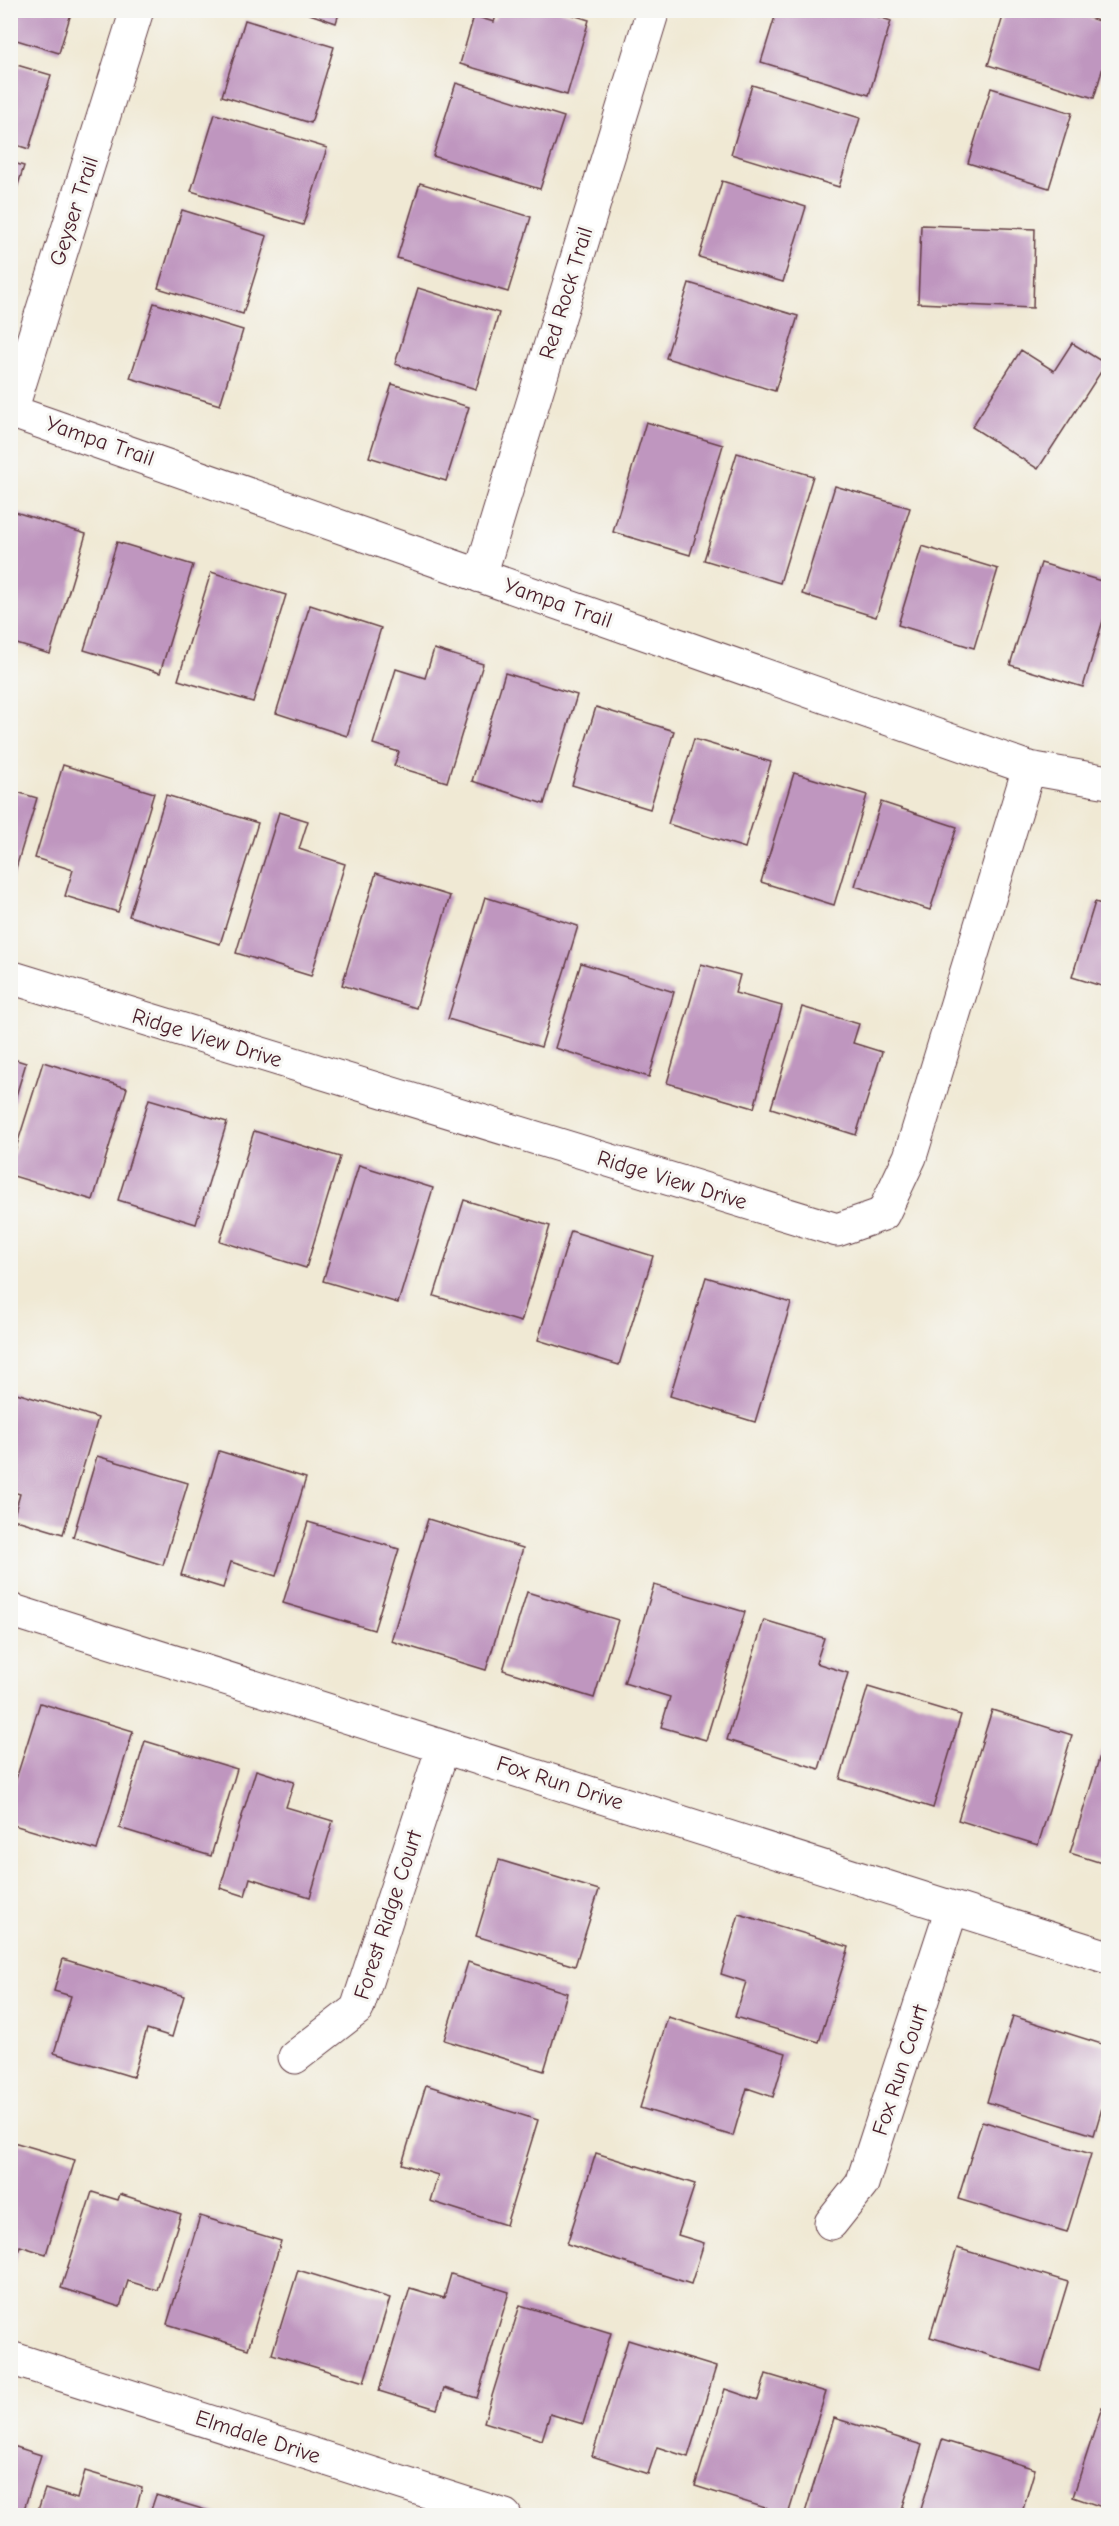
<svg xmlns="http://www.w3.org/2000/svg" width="1119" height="2526" font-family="'Comic Neue',sans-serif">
<rect width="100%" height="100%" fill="#f6f6f2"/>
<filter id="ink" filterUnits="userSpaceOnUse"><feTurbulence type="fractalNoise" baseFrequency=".0167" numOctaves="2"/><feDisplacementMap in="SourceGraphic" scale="12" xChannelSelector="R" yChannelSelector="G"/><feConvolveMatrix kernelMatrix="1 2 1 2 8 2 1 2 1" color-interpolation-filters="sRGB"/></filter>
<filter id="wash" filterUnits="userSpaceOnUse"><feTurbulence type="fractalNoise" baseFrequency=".008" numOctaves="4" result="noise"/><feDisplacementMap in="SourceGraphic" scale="24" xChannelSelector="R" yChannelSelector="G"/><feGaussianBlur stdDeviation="1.35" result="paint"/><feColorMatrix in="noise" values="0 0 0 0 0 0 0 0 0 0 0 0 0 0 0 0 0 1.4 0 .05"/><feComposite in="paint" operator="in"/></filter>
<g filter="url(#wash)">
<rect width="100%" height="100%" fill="#f0e9d4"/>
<g id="blocks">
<path fill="#bf96bf" d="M10,10H72L59,53L10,38Z
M298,10H340L336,23Z
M498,10H557L589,20L567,95L460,64L474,16L494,22Z
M777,10H858L891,21L869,95L761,62Z
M1005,10H1065L1108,24V50L1094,98L988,65Z
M245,20L334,47L311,123L222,96Z
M10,63L51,75L29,149L10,143Z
M456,83L564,117L540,189L433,156Z
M752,85L860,118L839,187L731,154Z
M991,88L1072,113L1049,188L968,163Z
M215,114L327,148L303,225L191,191Z
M10,162L24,166L11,207H10Z
M722,181L806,207L783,282L699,257Z
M420,183L531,217L508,292L397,258Z
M182,210L267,236L243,314L158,288Z
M921,225L1035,229L1033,308L918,303Z
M689,283L798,316L775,391L666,358Z
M418,288L499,313L476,389L395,364Z
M154,303L243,330L220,405L130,378Z
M1072,343L1106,364L1038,469L972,427L1021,350L1054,371Z
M392,384L469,407L446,481L369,457Z
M646,422L723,445L690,555L613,532Z
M737,453L813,476L780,583L704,560Z
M835,486L910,508L876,617L802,594Z
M12,511L86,534L50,654L10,642Z
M117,542L193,565L160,673L84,650Z
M922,546L998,569L974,648L898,625Z
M1041,563L1108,583V604L1083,687L1010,665Z
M211,572L286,595L253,702L178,680Z
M310,605L381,628L347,736L276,713Z
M434,649L483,664L447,782L394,766L399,752L373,744L396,669L425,678Z
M505,673L577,695L544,804L472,781Z
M596,707L674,731L650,809L572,785Z
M694,739L771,762L745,848L668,824Z
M63,765L154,793L118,912L65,896L73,870L35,858Z
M794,773L867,795L834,905L761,882Z
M10,790L37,798L13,878L10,877Z
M166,795L258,823L220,944L129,916Z
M881,802L957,827L930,910L855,886Z
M279,812L308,821L299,849L345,864L311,976L236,953Z
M376,873L450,896L416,1008L342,985Z
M485,897L578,926L541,1047L448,1019Z
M1095,902L1108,906V988L1072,977Z
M581,963L674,992L649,1077L555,1048Z
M701,964L740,975L735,993L782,1006L754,1108L667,1083Z
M802,1007L859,1024L853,1043L882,1052L856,1135L771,1108Z
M10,1058L26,1063L11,1112L10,1111Z
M43,1062L127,1088L93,1200L10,1175V1167Z
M149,1099L227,1122L196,1224L118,1200Z
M254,1131L340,1157L306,1268L220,1241Z
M359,1165L433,1188L398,1303L323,1281Z
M464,1200L550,1226L521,1322L434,1296Z
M571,1231L653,1256L619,1365L538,1340Z
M706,1277L791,1303L755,1422L670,1396Z
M10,1391L98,1418L63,1534L13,1519L20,1494L10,1491Z
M219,1451L306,1478L276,1576L231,1562L223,1588L181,1575Z
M97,1456L188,1483L163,1565L73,1537Z
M428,1519L523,1548L486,1670L391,1641Z
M308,1522L399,1549L374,1630L283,1603Z
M654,1585L745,1612L706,1740L661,1727L670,1697L624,1683Z
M527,1592L618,1620L594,1698L503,1670Z
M764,1620L824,1638L816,1663L848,1673L819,1769L727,1740Z
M868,1687L961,1715L933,1808L840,1779Z
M40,1703L133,1731L97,1850L10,1824V1798Z
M992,1710L1072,1735L1038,1845L958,1820Z
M1108,1730V1865L1070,1853Z
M145,1741L237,1769L211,1856L119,1828Z
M256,1770L294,1782L286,1807L333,1821L310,1897L250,1878L245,1896L220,1888Z
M499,1860L599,1890L575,1966L476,1936Z
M739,1914L849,1947L819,2042L735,2017L746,1982L721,1974Z
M63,1959L184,1996L172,2037L147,2029L133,2077L54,2053L71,1996L54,1991Z
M468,1962L567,1993L544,2071L444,2040Z
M1013,2016L1108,2046V2088L1094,2135L987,2102Z
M668,2017L786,2053L773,2097L747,2088L733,2136L640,2108Z
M426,2085L538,2120L506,2225L430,2201L438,2175L402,2164Z
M982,2121L1091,2154L1067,2232L958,2199Z
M10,2141L75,2160L46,2254L20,2246L11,2276Z
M596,2153L695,2184L678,2235L704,2243L691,2284L567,2244Z
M92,2192L118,2200L120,2194L181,2214L157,2290L128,2281L120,2307L61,2288Z
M200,2216L281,2241L248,2349L167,2324Z
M957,2248L1068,2282L1041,2371L930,2337Z
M298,2270L390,2298L364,2382L272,2354Z
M451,2274L509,2292L477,2398L444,2388L437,2409L379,2391L410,2288L444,2298Z
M520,2305L611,2333L583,2424L550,2414L542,2440L484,2422Z
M628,2340L716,2367L688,2457L657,2447L648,2474L592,2456Z
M766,2374L826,2392L788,2515L695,2486L725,2389L758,2400Z
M1102,2407L1108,2409V2509L1073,2497Z
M834,2418L922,2445L900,2516H804Z
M942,2440L1035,2469L1021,2516H919Z
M10,2445L41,2455L22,2516H10Z
M85,2471L142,2488L134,2516H36L45,2489L77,2499Z
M156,2495L222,2515V2516H149Z"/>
</g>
</g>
<g filter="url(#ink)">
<use href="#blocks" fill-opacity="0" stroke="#633d44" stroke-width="1.5"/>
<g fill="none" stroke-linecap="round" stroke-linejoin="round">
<defs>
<path id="street" d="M10,411L1029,768L1108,782
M11,411L137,10
M480,576L653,10
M10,977L837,1230L883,1214L910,1157L1029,768
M10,1610L1108,1957
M295,2057L357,2009L443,1747
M831,2223L862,2184L952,1908
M10,2358L505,2516"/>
</defs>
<use href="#street" stroke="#633d44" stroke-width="35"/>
<use href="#street" stroke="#fff" stroke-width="33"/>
</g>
</g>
<g text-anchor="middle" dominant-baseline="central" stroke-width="6" stroke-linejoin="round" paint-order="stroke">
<g font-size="22" fill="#4a1f2b" stroke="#f6f6f2">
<text transform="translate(74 211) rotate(-72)">Geyser Trail</text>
<text transform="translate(566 293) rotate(-73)">Red Rock Trail</text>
<text transform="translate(100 441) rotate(19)">Yampa Trail</text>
<text transform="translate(558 603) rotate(19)">Yampa Trail</text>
<text transform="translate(207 1038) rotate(17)">Ridge View Drive</text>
<text transform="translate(672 1180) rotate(17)">Ridge View Drive</text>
<text transform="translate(560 1783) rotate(18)">Fox Run Drive</text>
<text transform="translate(388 1915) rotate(-72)">Forest Ridge Court</text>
<text transform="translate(900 2070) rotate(-72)">Fox Run Court</text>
<text transform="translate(258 2437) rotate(18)">Elmdale Drive</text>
</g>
</g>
<rect width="1119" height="2526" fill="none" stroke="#f6f6f2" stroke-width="36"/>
</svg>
